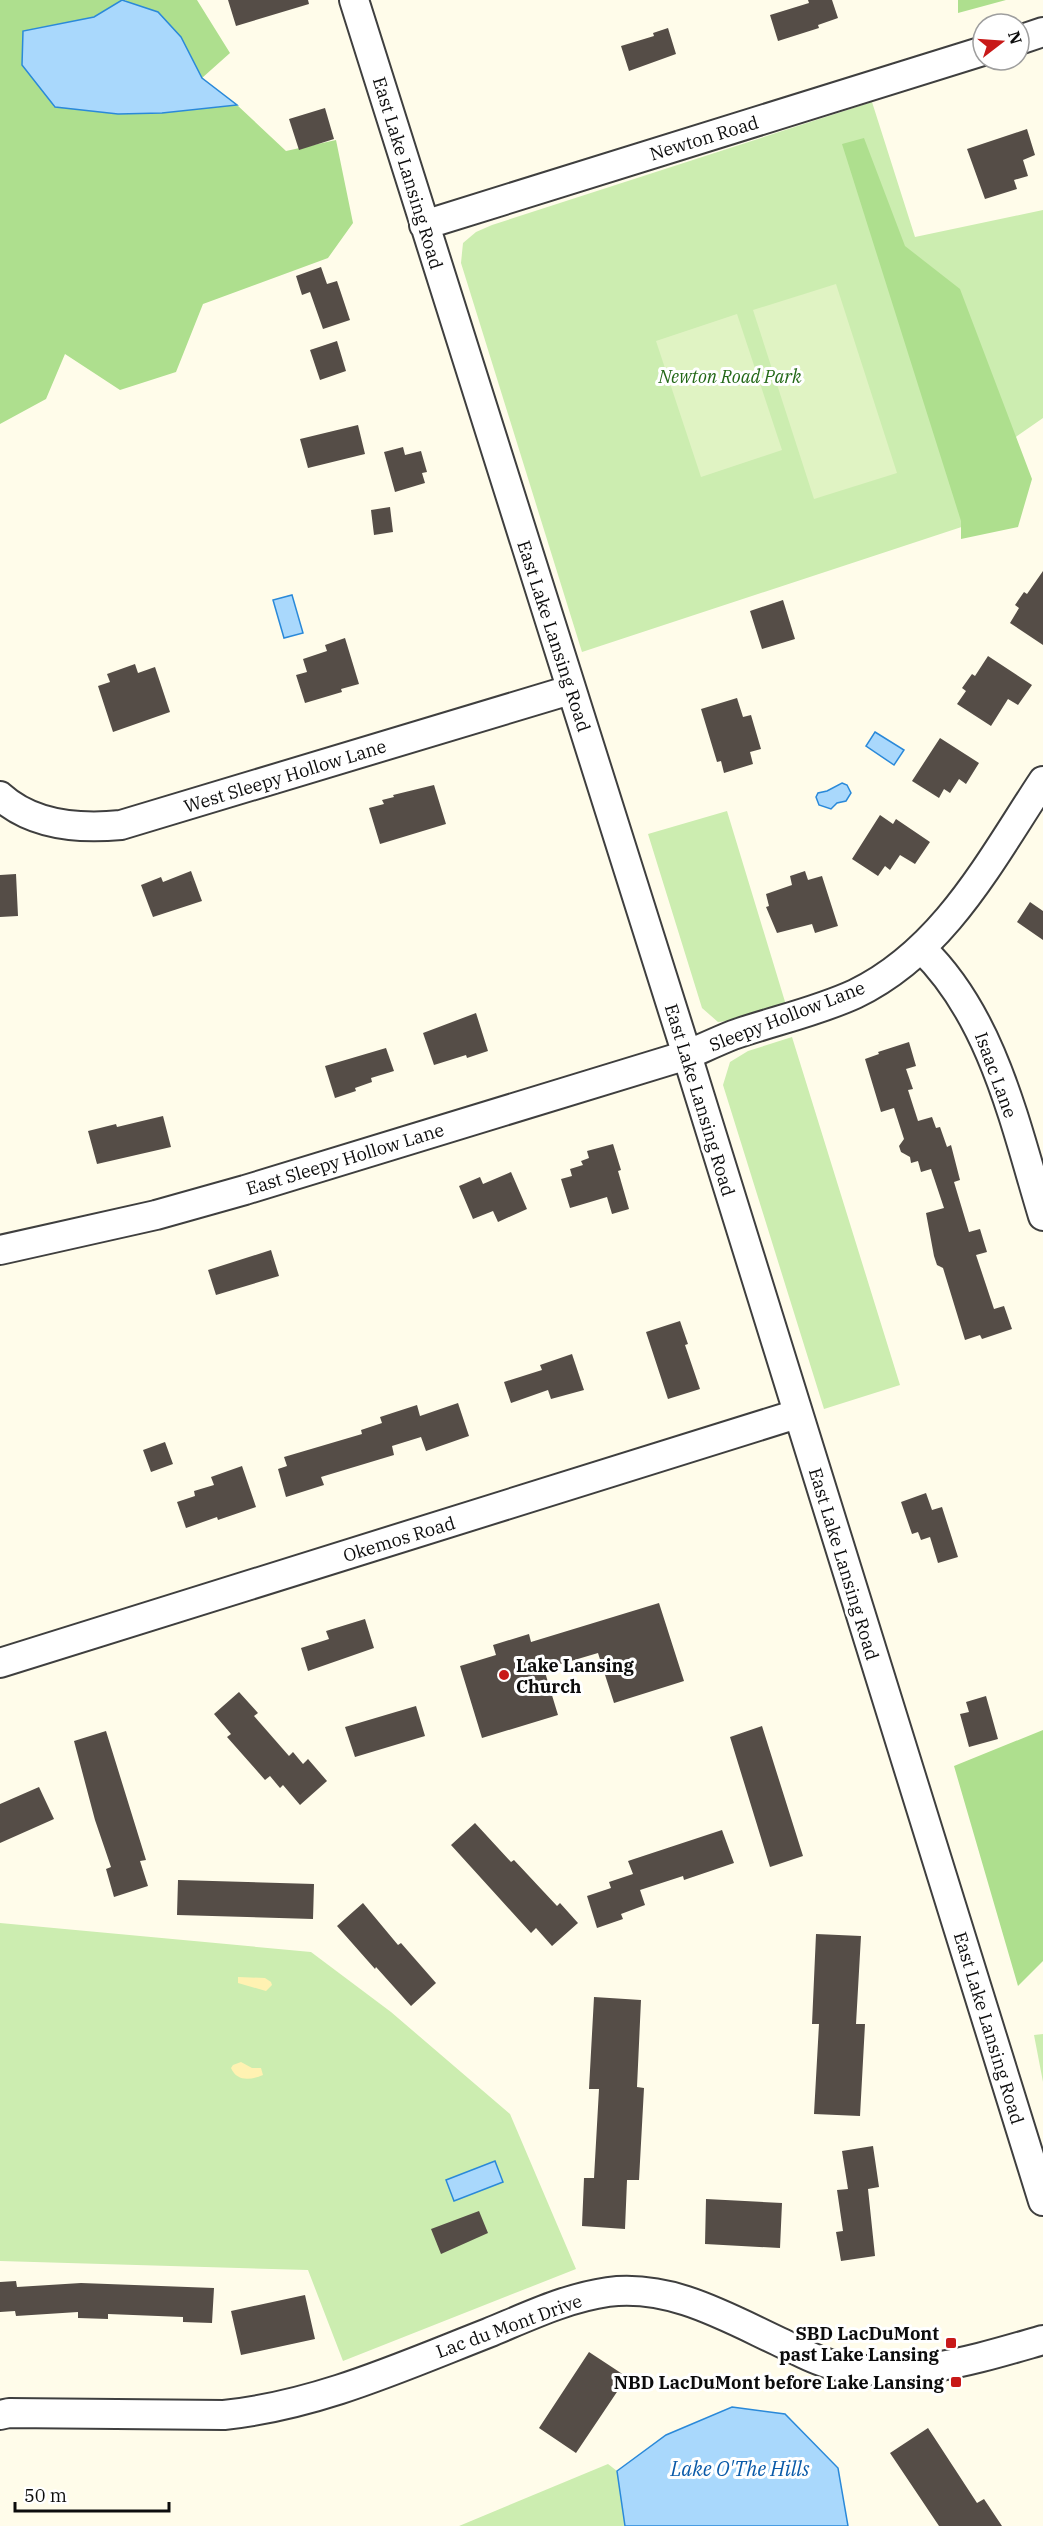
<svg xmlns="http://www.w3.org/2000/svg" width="1043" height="2526" font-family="'IBM Plex Serif',serif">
<rect width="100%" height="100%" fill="#fffcea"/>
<path fill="#ccedb0" d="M872,102L915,237L1043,210V418L987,457L1004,513L582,652L461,263L463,243L476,232L492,225Z
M727,811L786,1005L737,1020L718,1022L702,1008L648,834Z
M792,1037L900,1385L824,1409L723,1085L730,1062L748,1051Z
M0,1923L311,1952L391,2012L510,2114L576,2269L343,2361L308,2270L0,2261Z
M1043,2034V2082L1034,2035Z
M608,2464L617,2471L625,2526H459Z"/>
<path fill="#aedf8e" d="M0,0H122L94,17L23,31L54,107L118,114L162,113L237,105L286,151L336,140L353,223L328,258L203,304L176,372L120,390L65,354L46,399L0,424Z
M125,0H197L230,53L202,78L181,37Z
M958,0H1006L958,13Z
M864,138L905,246L960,289L1032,479L1018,527L961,539V521L842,144Z
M1043,1730V1961L1018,1986L954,1766Z"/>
<path fill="#fff2b2" d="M238,1977L265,1978L271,1982L272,1985L266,1991L238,1983Z
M241,2062L252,2068H261L263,2075C251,2080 237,2082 231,2068L233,2065Z"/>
<path fill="#e0f3c3" d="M836,284L897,473L814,499L753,310Z
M737,314L782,450L701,477L656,341Z"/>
<path fill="#a9d8fc" stroke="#2a89d9" stroke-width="1.5" d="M122,0L158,12L181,37L202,78L237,105L162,113L118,114L55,107L22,65L23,31L94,17Z
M292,595L303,633L284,638L273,600Z
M875,732L904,750L894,765L866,746Z
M842,783L847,785L851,793L846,801L837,803L831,809L819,805L816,797L818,793L827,791Z
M495,2161L503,2182L454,2201L446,2180Z
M732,2407L785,2414L838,2468L848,2526H625L617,2471L666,2435Z"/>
<path fill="#554d47" d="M228,0H308L309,4L236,26Z
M808,0H832L838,18L818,25L819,28L778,41L770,15L809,3Z
M668,28L676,54L629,71L621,46L654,36L653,33Z
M325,108L334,139L299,150L289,119Z
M1027,129L1035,155L1023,160L1028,176L1014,180L1017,189L985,199L967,149Z
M321,267L327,284L337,281L350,320L323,329L310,292L302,295L296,276Z
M337,341L346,371L320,380L310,350Z
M358,425L365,454L308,468L300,439Z
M403,447L405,455L421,451L427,472L422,473L425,483L395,492L384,452Z
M390,507L393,532L374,535L371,510Z
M1043,571V645L1010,623L1019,608L1015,605L1024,592L1027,594Z
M783,600L795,639L762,649L750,611Z
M345,638L359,684L341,689L342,692L305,703L296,675L307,672L303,659L327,651L325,645Z
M988,656L1032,685L1018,705L1008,699L991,726L957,704L966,691L962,688L972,674L975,676Z
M135,664L138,673L155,667L170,712L113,732L98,686L110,682L107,674Z
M737,698L743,717L751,715L761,749L750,752L753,764L724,773L721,761L717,762L701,709Z
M940,738L979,763L966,784L959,779L950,793L944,789L939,798L912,781Z
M434,785L446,824L380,844L369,808L384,804L382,800L394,797L393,795Z
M880,815L893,824L896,819L930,842L915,864L900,855L890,870L885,866L878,876L852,859Z
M191,871L202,901L153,917L141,885L161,877L163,882Z
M805,871L808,880L822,876L838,926L815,933L812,924L777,933L766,907L769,906L766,894L792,885L790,876Z
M16,874L18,916L0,917V875Z
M1030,902L1043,911V940L1017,922Z
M476,1013L488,1051L467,1058L466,1055L434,1065L423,1033Z
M909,1042L916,1066L906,1069L913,1089L908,1090L918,1121L932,1117L936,1128L940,1127L947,1147L951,1145L960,1180L954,1182L969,1232L980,1229L987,1252L976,1255L994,1309L1004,1306L1012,1329L982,1339L980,1335L965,1340L943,1268L937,1265L934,1256L926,1213L944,1208L931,1169L921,1172L918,1161L911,1163L910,1157L901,1152L899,1146L904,1139L894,1108L881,1112L865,1059L879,1054L878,1052Z
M386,1048L394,1071L371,1078L372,1082L355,1088L356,1091L335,1098L325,1066Z
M163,1116L171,1147L97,1164L88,1131L116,1124L117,1127Z
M613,1144L621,1170L618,1171L629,1209L612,1214L607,1197L570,1208L561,1179L572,1176L570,1169L583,1165L581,1161L589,1158L587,1151Z
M511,1172L527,1209L498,1222L493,1211L473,1219L459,1186L480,1177L483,1184Z
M271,1250L279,1276L216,1295L208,1270Z
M680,1321L688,1344L685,1345L700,1389L668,1399L646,1332Z
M572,1354L584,1390L551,1399L548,1390L511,1403L504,1382L542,1370L540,1365Z
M458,1403L469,1436L426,1451L421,1437L392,1446L394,1455L321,1477L324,1485L286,1497L278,1469L287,1466L284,1457L362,1434L361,1430L382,1423L380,1417L417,1405L420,1416Z
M165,1442L173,1464L151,1472L143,1450Z
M242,1466L256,1507L218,1520L217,1517L186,1528L177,1502L195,1496L194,1491L214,1485L211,1477Z
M926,1493L932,1510L942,1507L958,1557L938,1563L930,1537L921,1540L918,1532L912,1534L901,1502Z
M659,1603L684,1681L614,1703L598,1653L544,1669L558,1715L482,1738L460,1666L496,1655L493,1645L529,1634L531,1642Z
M365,1619L374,1648L308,1671L301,1648L329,1639L326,1631Z
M239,1692L258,1713L254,1716L289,1756L293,1752L303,1764L308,1759L327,1781L300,1805L283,1785L280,1788L270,1776L265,1780L227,1737L231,1734L214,1714Z
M986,1696L998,1739L969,1747L960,1714L969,1712L966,1702Z
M416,1706L425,1736L355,1757L345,1727Z
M762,1726L803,1856L770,1867L730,1737Z
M106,1731L146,1860L140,1861L148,1886L114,1897L106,1869L111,1867L95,1820L74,1741Z
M39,1787L54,1819L0,1843V1804Z
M475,1823L511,1862L514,1860L557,1906L560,1903L578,1923L552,1946L536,1928L531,1933L451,1845Z
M722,1830L734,1863L684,1880L683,1876L640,1890L645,1905L621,1914L623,1919L597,1928L587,1896L611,1888L609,1882L633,1874L628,1861Z
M178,1880L314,1884L313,1919L177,1915Z
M363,1903L398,1945L401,1943L436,1983L411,2006L376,1967L375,1969L337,1926Z
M816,1934L861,1936L856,2024H865L860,2116L814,2114L819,2024H812Z
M594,1997L641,2000L637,2087L644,2088L639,2180H627L625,2229L582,2226L584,2178H594L599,2089H589Z
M873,2146L879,2187L868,2189L875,2256L841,2261L836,2232L843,2231L837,2190L848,2189L842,2151Z
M706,2199L782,2203L780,2248L705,2244Z
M479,2211L488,2233L441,2254L431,2229Z
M16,2281L17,2287L81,2283L214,2288L212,2323L183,2322V2317L108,2314V2319L78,2318V2312L16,2316L15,2311L0,2312V2282Z
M305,2295L315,2339L241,2355L231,2311Z
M589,2352L627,2377L576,2453L539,2428Z
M928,2428L977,2503L984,2499L1002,2526H939L890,2453Z"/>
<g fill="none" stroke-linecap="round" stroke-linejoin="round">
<defs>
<path id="minor" d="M354,0L687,1055L1043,2201
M1019,40L1043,32
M424,225L983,51
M0,796C32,825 80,829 121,825L570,690
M922,949C993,1018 1015,1124 1043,1216
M0,1250L156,1215L245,1190L687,1055C703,1048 718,1041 733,1035C773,1021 816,1012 855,994C944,951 990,861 1043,781
M0,1663L797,1414
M0,2415L9,2413L224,2415C318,2405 401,2367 488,2333C527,2317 566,2298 608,2292C672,2284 728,2318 784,2344C798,2351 814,2360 830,2364C903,2383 973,2360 1043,2340"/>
</defs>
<use href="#minor" stroke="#3f3f3f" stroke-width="32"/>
<use href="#minor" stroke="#fff" stroke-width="28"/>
</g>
<g fill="#c81918" stroke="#fff" stroke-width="2">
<circle cx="504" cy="1675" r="6"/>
<rect x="945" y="2337" width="12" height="12" rx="3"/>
<rect x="950" y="2376" width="12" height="12" rx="3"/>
</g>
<g text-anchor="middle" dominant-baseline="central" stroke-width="6" stroke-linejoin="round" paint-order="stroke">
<g font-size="18" fill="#0c0c0c" stroke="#fff">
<text transform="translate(704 138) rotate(-17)">Newton Road</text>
<text transform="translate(408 173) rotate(73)">East Lake Lansing Road</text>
<text transform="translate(554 636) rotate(72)">East Lake Lansing Road</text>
<text transform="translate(285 776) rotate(-17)">West Sleepy Hollow Lane</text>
<text transform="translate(787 1016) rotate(-21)">Sleepy Hollow Lane</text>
<text transform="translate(996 1075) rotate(70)">Isaac Lane</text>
<text transform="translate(700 1100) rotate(73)">East Lake Lansing Road</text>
<text transform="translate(345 1159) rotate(-17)">East Sleepy Hollow Lane</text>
<text transform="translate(399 1539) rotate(-17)">Okemos Road</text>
<text transform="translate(844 1564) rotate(73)">East Lake Lansing Road</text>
<text transform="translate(989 2028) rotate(73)">East Lake Lansing Road</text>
<text transform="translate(509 2326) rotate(-20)">Lac du Mont Drive</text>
</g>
<g font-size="18" font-style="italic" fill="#236817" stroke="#fff">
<text x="730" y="376">Newton Road Park</text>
</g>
<g font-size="18" font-weight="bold" fill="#0c0c0c" stroke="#fff" text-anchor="end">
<text x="516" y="1665" text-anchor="start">Lake Lansing<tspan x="516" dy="21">Church</tspan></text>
<text x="939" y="2333">SBD LacDuMont<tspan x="939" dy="21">past Lake Lansing</tspan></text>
<text x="944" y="2382">NBD LacDuMont before Lake Lansing</text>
</g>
<g font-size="20" font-style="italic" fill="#0a5aa8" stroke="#fff">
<text x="740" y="2468">Lake O'The Hills</text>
</g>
</g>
<g transform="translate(1001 42) rotate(73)"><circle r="28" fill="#ffffff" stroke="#9e9e9e" stroke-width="1.5"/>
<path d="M0-4.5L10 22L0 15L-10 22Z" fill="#c81918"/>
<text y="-9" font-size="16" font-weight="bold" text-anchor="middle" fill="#0c0c0c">N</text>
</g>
<path d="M15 2502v9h154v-9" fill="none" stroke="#0c0c0c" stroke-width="3"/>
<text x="24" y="2502" font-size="18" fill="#0c0c0c" stroke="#ffffff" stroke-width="4.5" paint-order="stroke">50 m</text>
</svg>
